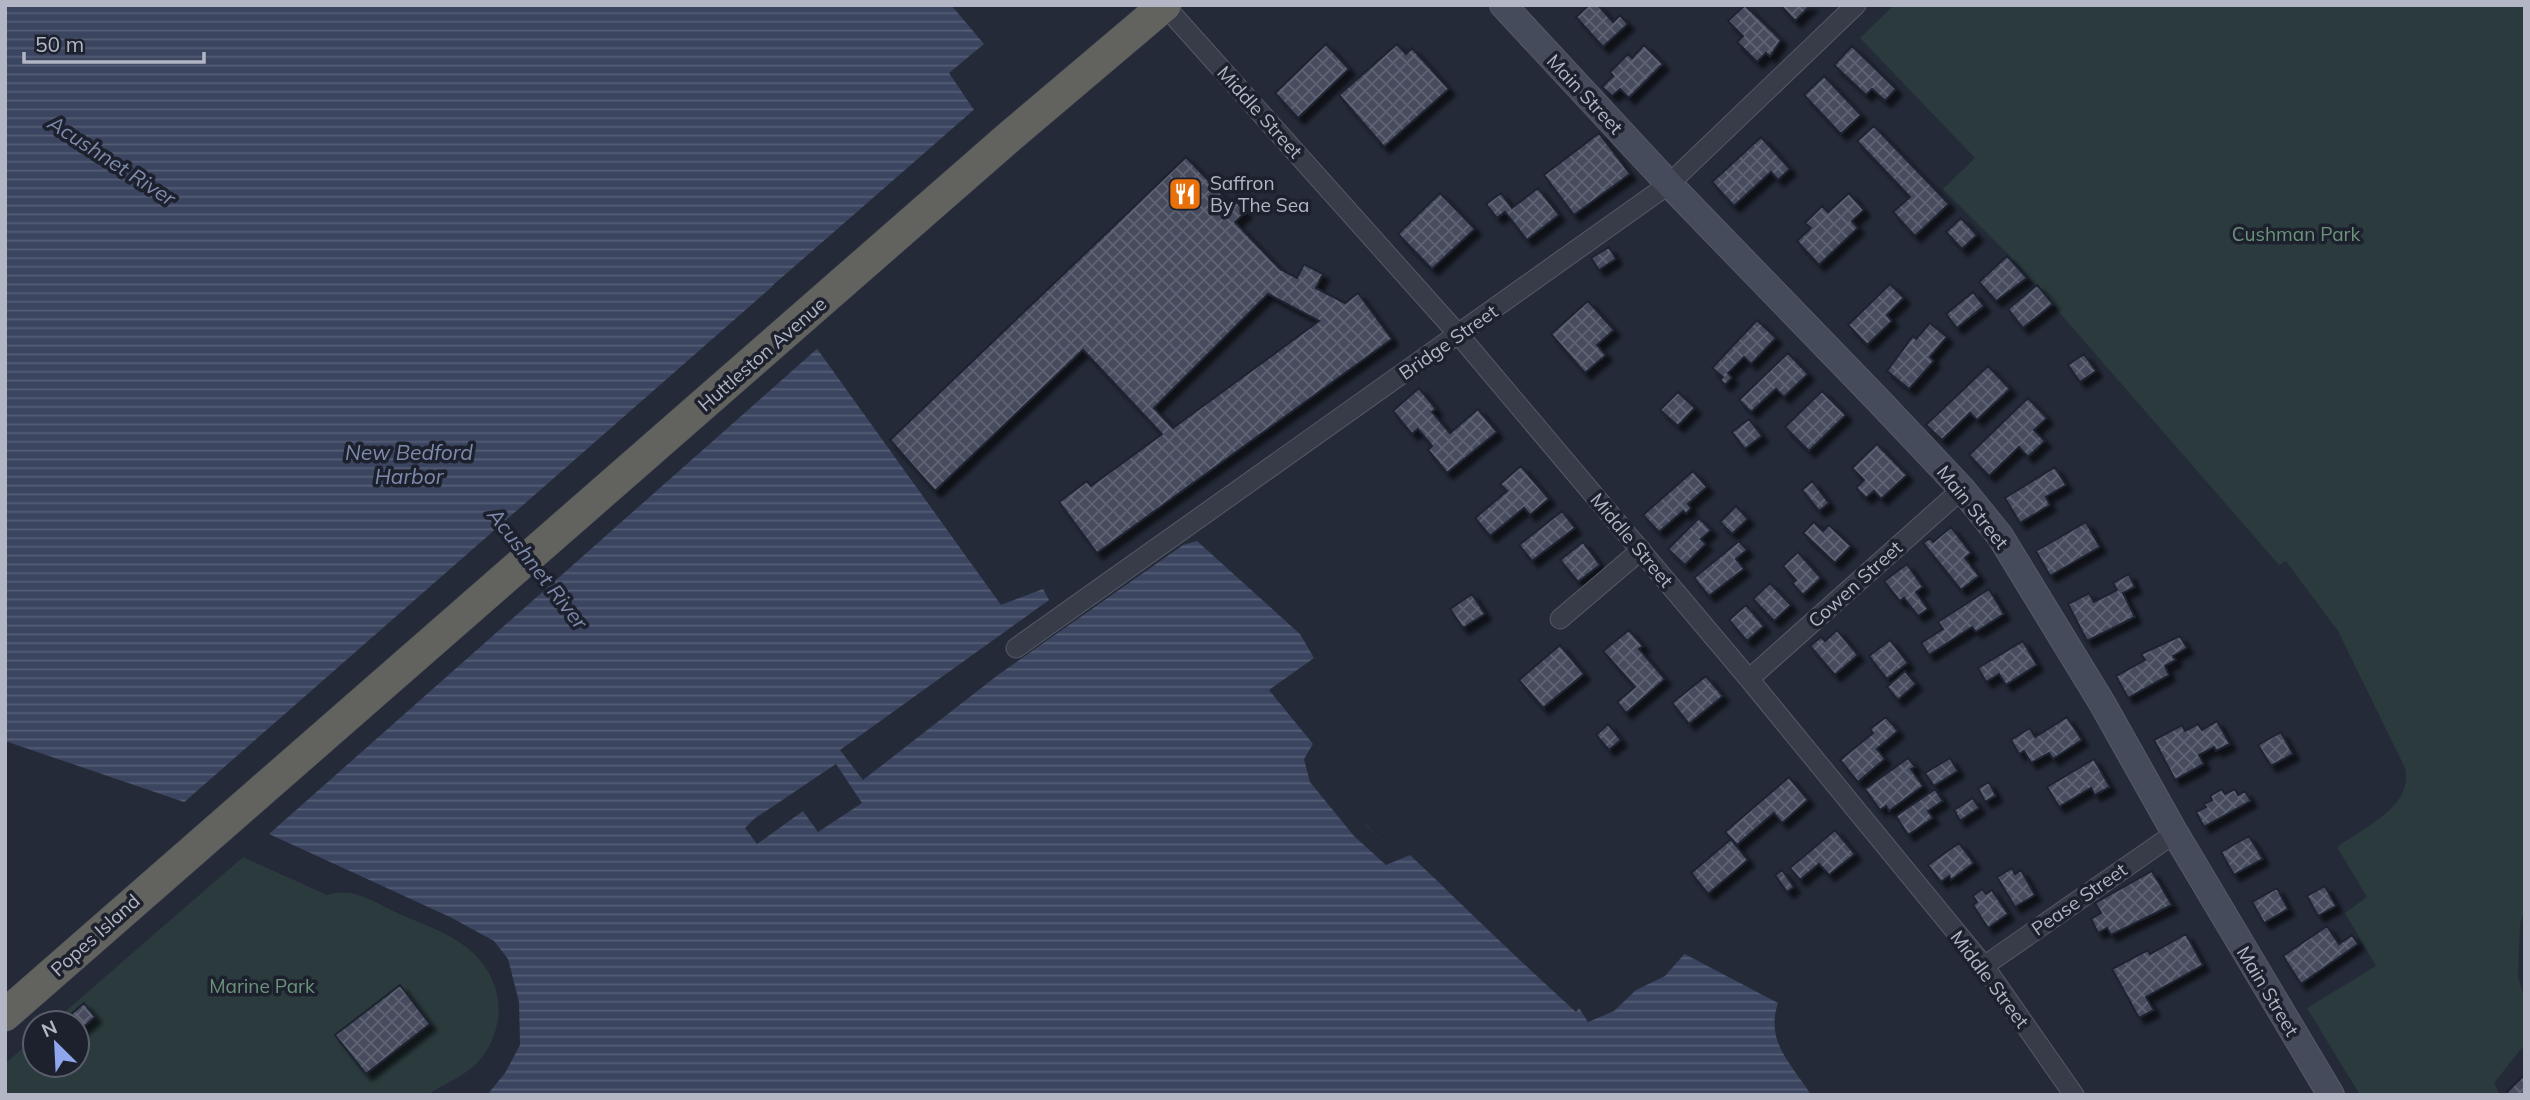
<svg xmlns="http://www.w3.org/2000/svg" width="2530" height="1100" font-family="Mulish,sans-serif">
<defs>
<pattern id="water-rules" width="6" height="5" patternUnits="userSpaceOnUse" patternTransform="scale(1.75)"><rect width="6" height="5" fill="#3b4560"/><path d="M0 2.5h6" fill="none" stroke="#555e75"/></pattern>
<pattern id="building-cross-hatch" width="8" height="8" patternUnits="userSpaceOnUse" patternTransform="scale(1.75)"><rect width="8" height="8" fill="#464c5d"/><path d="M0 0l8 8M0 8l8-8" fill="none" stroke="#5e6473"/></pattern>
<filter id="shadow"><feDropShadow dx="6" dy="6" stdDeviation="2" flood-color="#0009"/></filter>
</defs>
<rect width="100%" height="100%" fill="#242a38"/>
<path fill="#2a3a3d" d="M1894,5H2525V909L2520,923L2518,976L2525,1001V1044L2494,1083L2500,1095H2360L2307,1008L2376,966L2345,913L2367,897L2337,847C2364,827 2414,807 2405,768L2338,631L2286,561L2279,565L2011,257L1943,189L1975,158L1860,38Z
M243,857L327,895C355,886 376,904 402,915C425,925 455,935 473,953C506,984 507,1030 477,1063C465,1076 442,1085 427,1095H5V1064L35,1037V1065H77V1023H52Z"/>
<path fill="url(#water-rules)" d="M5,5H951L984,44L949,73L974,110L772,286L1001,605L1043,589L1049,600L840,750L863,780L998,675L1183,545L1197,541L1300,634L1314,658L1269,690L1313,744L1311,762L1323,780L1398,858L1410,855C1465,907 1519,961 1576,1012L1579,1008L1585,1010L1679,951L1778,1003C1765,1042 1791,1063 1811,1095H451C462,1086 476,1078 486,1068C512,1040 512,986 488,957C480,947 464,940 452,933L184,802L5,741Z"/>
<path fill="#242a38" d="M976,108V112L777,287L819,347L269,834L450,917L494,941L508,959L519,1002L520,1045L505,1073L487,1095H448L484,1065L501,1034L502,995L497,977L484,957L451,936L256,847L181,805Z
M1313,744L1315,761L1326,778L1366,825L1393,852L1410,855L1386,865L1354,836L1310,782L1304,759Z
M836,764L862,803L818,832L803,811L757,844L745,828L754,819Z
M1677,948L1687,951L1665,976L1636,990L1614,1011L1588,1022L1579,1008L1582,1005L1601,998L1622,979Z"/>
<path fill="url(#building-cross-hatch)" stroke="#1f2330" stroke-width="2" fill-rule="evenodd" filter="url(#shadow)" d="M1589,5H1598L1613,22L1620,15L1628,24L1603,47L1576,17Z
M1745,5L1781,40L1770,57L1766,53L1757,62L1737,42L1743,36L1728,21Z
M1780,5H1811L1795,21Z
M1326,44L1349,69L1298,118L1275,93Z
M1397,44L1406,54L1412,48L1449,89L1384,147L1339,95Z
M1644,45L1663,64L1629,98L1620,89L1612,96L1602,87L1613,76L1610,72L1628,54L1632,58Z
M1852,46L1896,89L1885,101L1872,89L1866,95L1834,65Z
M1824,76L1861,115L1841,134L1804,95Z
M1874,126L1949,204L1915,236L1893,212L1910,197L1857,141Z
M1599,133L1630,174L1574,215L1544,175Z
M1761,137L1790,169L1778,180L1771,172L1734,206L1712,182Z
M1186,157L1231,204L1235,200L1246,212L1235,222L1280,269L1297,278L1304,264L1323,274L1316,288L1345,303L1358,293L1392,339L1097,553L1059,502L1087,481L1091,486L1162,434L1083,350L935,491L890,440ZM1268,294L1319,321L1173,428L1154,408Z
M1538,188L1559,215L1527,240L1505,212L1497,218L1486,204L1501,193L1512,208Z
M1440,193L1475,229L1432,269L1398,234Z
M1849,193L1864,210L1852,221L1858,228L1819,265L1797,241L1811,228L1805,223L1822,206L1828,212Z
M1961,218L1977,235L1962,249L1946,232Z
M1609,247L1616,259L1599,270L1591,258Z
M2007,256L2027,278L1996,301L1979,282Z
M1890,284L1904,298L1887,315L1892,321L1867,345L1848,325Z
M2037,285L2053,304L2023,328L2008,309Z
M1973,292L1984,306L1957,328L1946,314Z
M1588,301L1614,330L1597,345L1606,355L1585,373L1551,334Z
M1757,320L1776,338L1751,364L1744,357L1728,373L1732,378L1725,385L1720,380L1723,377L1712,368Z
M1930,323L1947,337L1930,357L1934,361L1909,389L1887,371L1913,336L1916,339Z
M1788,353L1808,374L1784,397L1776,389L1751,412L1739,400Z
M2084,354L2096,371L2080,382L2068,365Z
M1988,366L2010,389L1977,420L1970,413L1942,440L1926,425Z
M1419,388L1436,409L1432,412L1450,433L1478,409L1497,432L1447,473L1428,450L1432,446L1418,429L1412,434L1393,411Z
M1822,391L1846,415L1809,451L1785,427Z
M1678,392L1695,408L1678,426L1660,410Z
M2028,398L2047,418L2034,430L2045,441L2028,457L2019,447L1989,476L1969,455Z
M1749,419L1762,436L1745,449L1732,432Z
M1877,444L1907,475L1881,499L1874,491L1866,498L1856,488L1864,480L1852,468Z
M1521,466L1549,499L1530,515L1524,508L1490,536L1475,518L1507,491L1500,484Z
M2055,467L2066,485L2046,497L2050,505L2020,523L2005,498Z
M1693,471L1707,487L1688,504L1691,508L1686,514L1683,511L1659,532L1643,515Z
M1812,481L1829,503L1819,511L1802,490Z
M1736,506L1748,519L1732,534L1720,522Z
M1562,511L1575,528L1532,561L1519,545Z
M1699,518L1711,530L1701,539L1706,544L1685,565L1668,549Z
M1814,522L1823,531L1829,525L1851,546L1835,563L1803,533Z
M2086,522L2100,547L2050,576L2036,551Z
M1951,527L1971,553L1965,558L1979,576L1961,590L1923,543L1930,538L1933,542Z
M1739,541L1747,550L1736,559L1744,569L1709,596L1694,578Z
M1583,542L1600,565L1578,582L1560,560Z
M1798,552L1821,578L1803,595L1792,583L1796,580L1783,566Z
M1907,564L1923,587L1916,592L1928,609L1918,616L1904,598L1900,601L1884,581Z
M2129,574L2135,587L2123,593L2135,617L2087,641L2068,604L2089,593L2094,602L2117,590L2113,583Z
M1770,583L1791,605L1774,621L1753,599Z
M1989,589L2004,614L1976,632L1972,627L1929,655L1921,643L1943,629L1938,622Z
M1472,594L1485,614L1463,628L1450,609Z
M1746,605L1764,626L1747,641L1729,620Z
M1629,630L1643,646L1639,649L1665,679L1626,713L1617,702L1635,687L1603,651Z
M1837,630L1858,655L1835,675L1810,646L1821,637L1825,641Z
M2180,636L2187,648L2173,656L2176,660L2165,666L2169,675L2128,698L2116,676L2145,660L2141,654Z
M1890,640L1908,663L1887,679L1869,656Z
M2023,641L2037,665L2006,685L1999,674L1986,682L1978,668Z
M1560,645L1584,674L1543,708L1519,680Z
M1905,671L1916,684L1898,700L1887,687Z
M1706,676L1723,696L1689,724L1672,703Z
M1886,717L1898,731L1877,749L1885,759L1858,782L1840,760L1873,733L1870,729Z
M2067,717L2082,740L2053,759L2049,753L2031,763L2024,751L2019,754L2011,740L2030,728L2035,737Z
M2217,721L2230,744L2216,751L2214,747L2199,755L2204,764L2175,780L2154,740L2182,725L2185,731L2198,724L2202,730Z
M1608,724L1621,740L1609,750L1596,735Z
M2281,732L2293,754L2271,766L2258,745Z
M1908,758L1915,767L1911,769L1923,786L1889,811L1886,806L1880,810L1865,789Z
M1950,758L1958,771L1934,786L1925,773Z
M2094,759L2110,787L2095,795L2091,788L2059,807L2047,787Z
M1789,777L1808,800L1782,823L1774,813L1737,845L1725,832Z
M1989,782L1996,796L1985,802L1978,788Z
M1935,789L1943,801L1928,811L1933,818L1908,835L1896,816Z
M2222,789L2225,794L2235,789L2238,795L2245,791L2251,801L2204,827L2196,812L2206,807L2204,804L2212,800L2210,796Z
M1973,798L1979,808L1960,821L1954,810Z
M1835,830L1855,854L1829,875L1819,864L1800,880L1790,868Z
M2249,836L2263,859L2234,875L2221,852Z
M1731,839L1748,860L1708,894L1691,873Z
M1959,843L1974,863L1951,880L1949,876L1941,882L1928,865Z
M2012,868L2015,874L2021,870L2035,895L2015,907L1997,877Z
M1782,870L1794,887L1787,892L1775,875Z
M2152,871L2172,905L2111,935L2107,928L2098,933L2091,919L2101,913L2095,903Z
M2325,886L2336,906L2318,916L2307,896Z
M2277,888L2288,909L2264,923L2252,902Z
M1982,889L1986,894L1992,890L2008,914L1988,928L1973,905L1977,902L1973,896Z
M2327,926L2339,944L2352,935L2358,944L2301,984L2283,956Z
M2186,934L2203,965L2146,997L2154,1010L2139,1018L2112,969L2148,950L2150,954Z
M400,985L430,1024L366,1074L335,1035Z
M84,1003L95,1017L77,1033V1023L62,1022Z
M2525,1074V1095H2509L2507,1092Z"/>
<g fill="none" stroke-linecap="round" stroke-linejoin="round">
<defs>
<path id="minor" d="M1165,6L1459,335L1749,679L1984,966L2074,1095
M1560,619L1641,550
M1016,648L1669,184L1856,5
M1749,679L1962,489
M1984,966L2175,833"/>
<path id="secondary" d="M1503,5L1669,184L1877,399L1962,489L2000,536L2102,703L2175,833L2331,1095"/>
<path id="trunk" d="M5,1015L1008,138L1165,5"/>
</defs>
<use href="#minor" stroke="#565a67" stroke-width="21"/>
<use href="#secondary" stroke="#565a67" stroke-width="28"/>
<use href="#trunk" stroke="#434754" stroke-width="33"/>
<use href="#minor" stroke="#383c49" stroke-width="19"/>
<use href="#secondary" stroke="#464b5b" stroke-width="26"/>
<use href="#trunk" stroke="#62625f" stroke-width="32"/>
</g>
<defs>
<symbol id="restaurant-square" viewBox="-11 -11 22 22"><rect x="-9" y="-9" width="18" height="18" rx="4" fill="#e8710a" stroke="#1d212e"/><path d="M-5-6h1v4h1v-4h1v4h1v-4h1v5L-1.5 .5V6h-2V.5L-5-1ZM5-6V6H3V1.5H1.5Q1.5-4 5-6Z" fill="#fff"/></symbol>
</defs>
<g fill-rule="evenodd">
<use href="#restaurant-square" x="1166" y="175" width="38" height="38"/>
</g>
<g text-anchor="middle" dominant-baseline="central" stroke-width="7" stroke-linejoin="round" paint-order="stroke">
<g font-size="19" fill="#b3b7c5" stroke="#1d212e">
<text transform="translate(1585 94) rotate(47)">Main Street</text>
<text transform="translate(1260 112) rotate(48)">Middle Street</text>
<text transform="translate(1448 342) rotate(-35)">Bridge Street</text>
<text transform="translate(762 354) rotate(-41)">Huttleston Avenue</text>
<text transform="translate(1973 507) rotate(51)">Main Street</text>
<text transform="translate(1632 540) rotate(50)">Middle Street</text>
<text transform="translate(1855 584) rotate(-42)">Cowen Street</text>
<text transform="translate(2079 899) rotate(-35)">Pease Street</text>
<text transform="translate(95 935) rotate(-42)">Popes Island</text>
<text transform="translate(1990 979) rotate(53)">Middle Street</text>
<text transform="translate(2268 991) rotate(59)">Main Street</text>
</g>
<g font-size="19" fill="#b3b7c5" stroke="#1d212e" text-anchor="start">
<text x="1210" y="183">Saffron<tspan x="1210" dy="22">By The Sea</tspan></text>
</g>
<g font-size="19" fill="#6c937b" stroke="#1d212e">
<text x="2296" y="234">Cushman Park</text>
<text x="262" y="986">Marine Park</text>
</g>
<g font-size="21" font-style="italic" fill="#7d8aaa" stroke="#1d212e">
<text transform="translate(112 160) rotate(33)">Acushnet River</text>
<text x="409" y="452">New Bedford<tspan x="409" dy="24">Harbor</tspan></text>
<text transform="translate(538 568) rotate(52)">Acushnet River</text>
</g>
</g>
<rect width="2530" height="1100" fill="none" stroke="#b3b7c5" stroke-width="14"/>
<g transform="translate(56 1044) rotate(336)"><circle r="33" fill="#1d212e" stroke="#595d6a" stroke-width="2"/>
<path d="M0-5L12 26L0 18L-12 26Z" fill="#8fa6ed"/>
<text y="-10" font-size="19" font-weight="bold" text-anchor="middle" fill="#b3b7c5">N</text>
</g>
<path d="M24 52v10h180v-10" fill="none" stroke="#b3b7c5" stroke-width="3.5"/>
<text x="35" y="52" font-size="21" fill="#b3b7c5" stroke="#1d212e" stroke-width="5" paint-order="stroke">50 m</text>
</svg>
